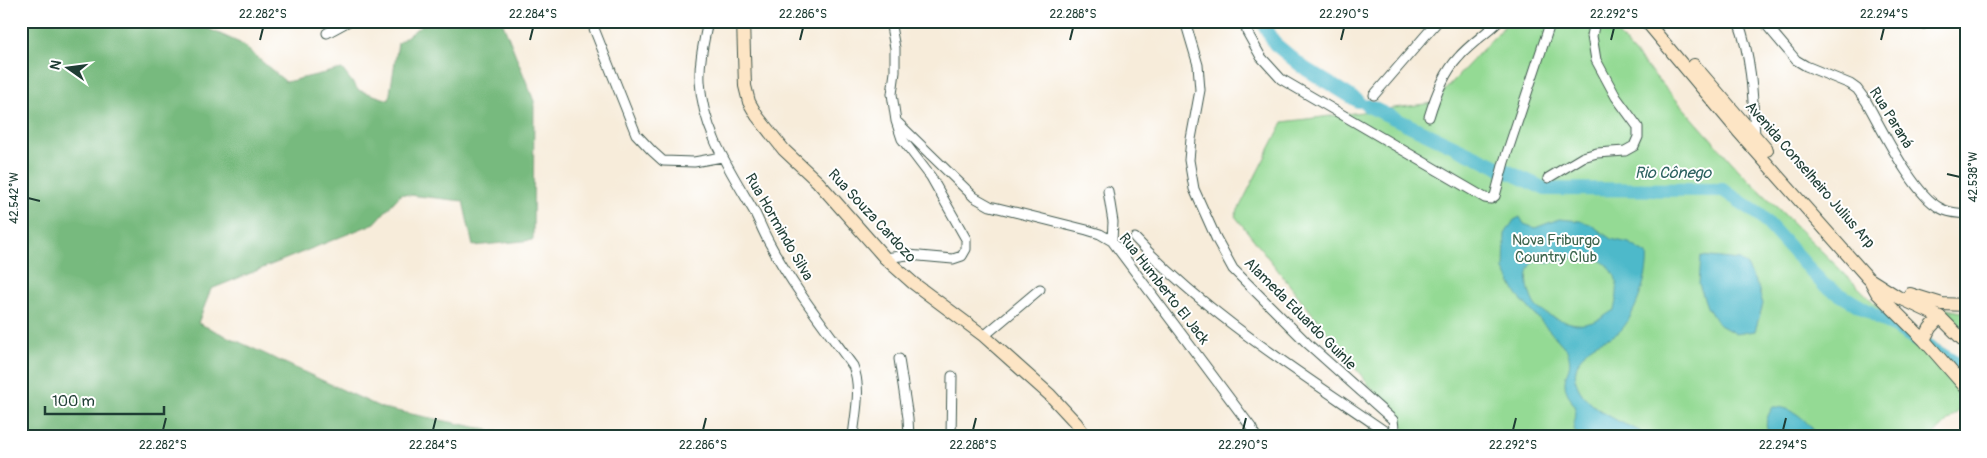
<svg xmlns="http://www.w3.org/2000/svg" width="1987" height="458" font-family="Pangolin,sans-serif">
<rect width="100%" height="100%" fill="#fff"/>
<filter id="ink" filterUnits="userSpaceOnUse"><feTurbulence type="fractalNoise" baseFrequency=".02" numOctaves="2"/><feDisplacementMap in="SourceGraphic" scale="10" xChannelSelector="R" yChannelSelector="G"/><feConvolveMatrix kernelMatrix="1 2 1 2 8 2 1 2 1" color-interpolation-filters="sRGB"/></filter>
<filter id="wash" filterUnits="userSpaceOnUse"><feTurbulence type="fractalNoise" baseFrequency=".0096" numOctaves="4" result="noise"/><feDisplacementMap in="SourceGraphic" scale="20" xChannelSelector="R" yChannelSelector="G"/><feGaussianBlur stdDeviation="1.12" result="paint"/><feColorMatrix in="noise" values="0 0 0 0 0 0 0 0 0 0 0 0 0 0 0 0 0 1.4 0 .05"/><feComposite in="paint" operator="in"/></filter>
<g filter="url(#wash)">
<rect width="100%" height="100%" fill="#f7ecda"/>
<path fill="#94da94" stroke="#5a8c64" d="M1509,21H1606L1738,169L1966,393V404L1931,437H1410L1235,216L1283,122L1433,103Z
M1943,308L1966,313V330L1940,316Z"/>
<path fill="#77ba7e" stroke="#4b7c59" d="M21,21H191L240,43L286,82L342,69L358,90L389,100L398,43L427,21H502L534,101L533,240L473,246L463,201L401,194L375,223L211,289L198,323L382,408L504,433V437H21Z"/>
<path fill="#4eb9ca" stroke="#367b7f" fill-rule="evenodd" d="M1520,217L1524,224L1535,228L1559,219L1580,221L1590,224L1611,239L1629,243L1647,254C1650,273 1634,319 1619,332C1609,340 1594,341 1586,351C1551,391 1611,419 1640,431V437H1579L1573,428C1574,423 1577,415 1575,409C1573,401 1565,392 1565,384C1565,368 1574,370 1567,350L1517,295L1504,270L1505,234L1514,220ZM1590,254C1618,269 1621,281 1614,310C1607,314 1600,320 1593,322C1589,323 1582,325 1578,324C1568,324 1541,314 1535,305C1528,294 1521,266 1538,260C1555,267 1571,255 1590,254Z
M1701,256L1740,260L1747,266L1758,287L1763,304L1755,331L1736,334L1718,324L1707,307L1699,284Z
M1773,407C1793,406 1807,421 1819,437H1774C1762,430 1766,417 1773,407Z"/>
<g fill="none" stroke-linecap="round" stroke-linejoin="round">
<path stroke="#4eb9ca" stroke-width="14" d="M1262,21L1275,44L1304,68L1358,101
M1368,106L1545,189L1723,190L1760,215L1824,285L1966,369"/>
</g>
</g>
<g filter="url(#ink)">
<g fill="none" stroke-linecap="round" stroke-linejoin="round">
<defs>
<path id="street" d="M591,21L636,134L652,151L663,161L694,162L722,157
M708,21C704,41 699,61 700,81C702,130 731,172 755,213C760,223 764,234 770,244C793,287 824,326 853,366C862,388 855,414 853,437
M1185,21L1198,65L1200,90L1191,139L1189,160L1194,189L1216,238L1233,269L1308,344L1393,420L1394,428L1390,435
M1245,21L1247,32L1261,57L1281,79L1485,198L1491,199L1495,196L1504,162L1551,21
M1738,21C1752,58 1753,98 1755,137
M1763,21L1796,60L1806,66L1850,84L1857,89L1866,101C1882,129 1913,194 1940,208C1948,213 1957,213 1966,214
M1916,21L1924,24L1929,21
M327,33L349,21
M1374,95L1438,21
M1429,117C1435,97 1444,73 1458,58C1470,44 1486,34 1499,21
M896,121L974,197L990,206L1087,230L1100,234L1112,241L1251,427L1256,437
M1548,178L1583,157L1597,153L1625,151L1634,146L1638,137V127L1616,97L1596,60L1592,36L1595,21
M1108,191L1113,222L1112,241
M1135,238C1209,317 1304,375 1393,437
M885,258L908,255L953,259L962,256L966,249V239L931,177L902,139L896,121L892,94L895,72V48L890,21
M984,336L1040,289
M899,359L908,418L909,437
M951,437L952,376"/>
<path id="secondary" d="M743,21L745,86L749,102L757,116L784,150L818,182L885,258L913,283L984,336L1050,395L1076,423L1086,437
M1646,21L1738,131L1868,278L1898,297L1940,317L1966,343
M1694,65L1767,150
M1871,282L1877,293L1924,340L1966,388
M1910,294L1942,304L1966,305
M1924,340L1930,328L1940,317"/>
</defs>
<use href="#street" stroke="#3f574d" stroke-width="11"/>
<use href="#secondary" stroke="#3f574d" stroke-width="14"/>
<use href="#street" stroke="#fff" stroke-width="9"/>
<use href="#secondary" stroke="#fde5c5" stroke-width="12"/>
</g>
</g>
<path fill="none" stroke="#1f3d34" stroke-width="2" d="M260,40L263,28M530,40L533,28M800,40L803,28M1070,40L1073,28M1341,40L1344,28M1611,40L1614,28M1881,40L1884,28M1947,174L1960,177M28,198L40,201M163,430L166,418M433,430L436,418M703,430L706,418M973,430L976,418M1243,430L1246,418M1513,430L1516,418M1783,430L1786,418"/>
<g text-anchor="middle" dominant-baseline="central" stroke-width="4" stroke-linejoin="round" paint-order="stroke">
<g font-size="15" fill="#1f3d34" stroke="#fff">
<text transform="translate(1891 118) rotate(58)">Rua Paraná</text>
<text transform="translate(1810 175) rotate(49)">Avenida Conselheiro Julius Arp</text>
<text transform="translate(872 216) rotate(47)">Rua Souza Cardozo</text>
<text transform="translate(779 227) rotate(60)">Rua Hormindo Silva</text>
<text transform="translate(1164 289) rotate(52)">Rua Humberto El Jack</text>
<text transform="translate(1300 314) rotate(45)">Alameda Eduardo Guinle</text>
</g>
<g font-size="15" fill="#3c644c" stroke="#fff">
<text x="1556" y="240">Nova Friburgo<tspan x="1556" dy="17">Country Club</tspan></text>
</g>
<g font-size="16" font-style="italic" fill="#2d6261" stroke="#fff">
<text x="1673" y="173">Rio Cônego</text>
</g>
</g>
<rect width="1987" height="458" fill="none" stroke="#fff" stroke-width="55"/>
<g transform="translate(68 68) rotate(284)" stroke="#ffffff" stroke-width="4" paint-order="stroke">
<path d="M0-4L9 19L0 12L-9 19Z" fill="#1f3d34"/>
<text y="-8" font-size="14" font-weight="bold" text-anchor="middle" fill="#1f3d34">N</text>
</g>
<path d="M45 406v8h119v-8" fill="none" stroke="#1f3d34" stroke-width="2.5"/>
<text x="52" y="406" font-size="15" fill="#1f3d34" stroke="#ffffff" stroke-width="4" paint-order="stroke">100 m</text>
<rect x="28" y="28" width="1932" height="402" fill="none" stroke="#1f3d34" stroke-width="2"/>
<g font-size="12" text-anchor="middle" fill="#1f3d34">
<text x="263" y="18">22.282°S</text>
<text x="533" y="18">22.284°S</text>
<text x="803" y="18">22.286°S</text>
<text x="1073" y="18">22.288°S</text>
<text x="1344" y="18">22.290°S</text>
<text x="1614" y="18">22.292°S</text>
<text x="1884" y="18">22.294°S</text>
<text transform="translate(1973 177) rotate(-90)" y="4">42.538°W</text>
<text transform="translate(14 198) rotate(-90)" y="4">42.542°W</text>
<text x="163" y="449">22.282°S</text>
<text x="433" y="449">22.284°S</text>
<text x="703" y="449">22.286°S</text>
<text x="973" y="449">22.288°S</text>
<text x="1243" y="449">22.290°S</text>
<text x="1513" y="449">22.292°S</text>
<text x="1783" y="449">22.294°S</text>
</g>
</svg>
